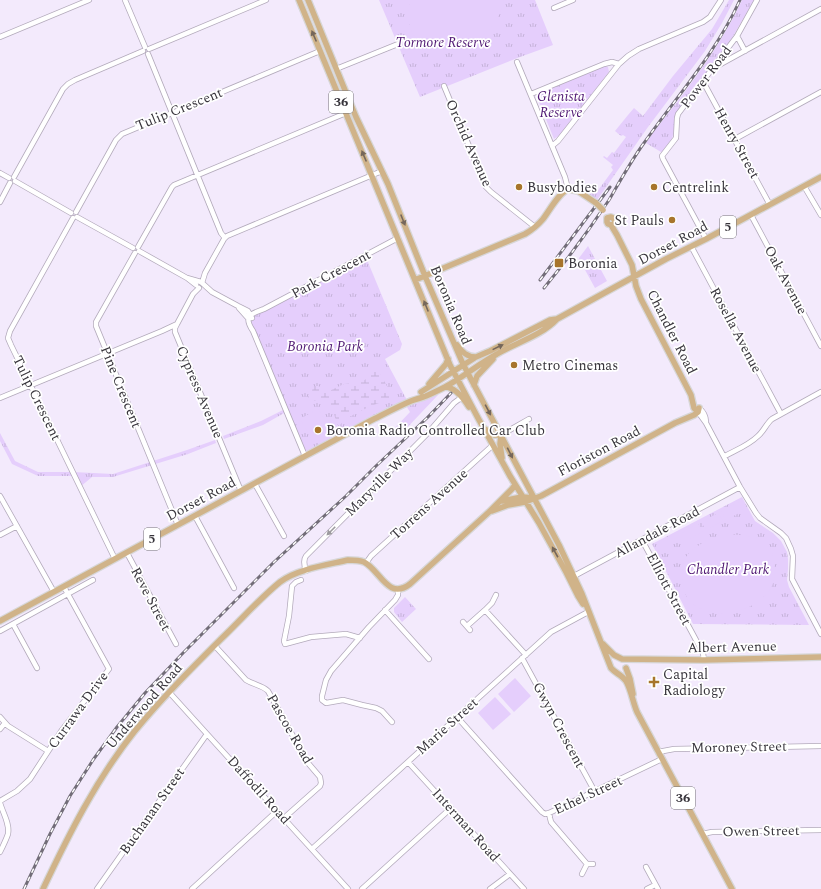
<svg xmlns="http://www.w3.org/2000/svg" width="821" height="889" font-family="Spectral,serif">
<defs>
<pattern id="grass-tufts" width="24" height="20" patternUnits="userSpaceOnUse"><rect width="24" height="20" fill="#e5cefc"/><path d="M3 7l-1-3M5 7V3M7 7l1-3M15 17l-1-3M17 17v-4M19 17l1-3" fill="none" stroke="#c5b2d9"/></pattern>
<pattern id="wetland-marsh" width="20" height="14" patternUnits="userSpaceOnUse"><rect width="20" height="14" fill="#e5cefc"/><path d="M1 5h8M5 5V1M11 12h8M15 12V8" fill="none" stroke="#c5b2d9"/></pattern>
</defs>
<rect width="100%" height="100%" fill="#f3eafc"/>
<path fill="url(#grass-tufts)" d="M379,0H535L553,45L520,57L420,97Z
M729,0H734L722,23L705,51L648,127L597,200L585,191L586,190L591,194L593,191L596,193L613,170L611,167L613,165L603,157L604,156L607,158L612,152L614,153L626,137L623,135L621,136L615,131L628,115L634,108L643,116L673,76L712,29Z
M742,0H754L732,38L677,112C673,119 675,127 673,135C672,141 666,147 662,152H661L646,143C656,128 667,115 678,101C702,69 725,37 742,0Z
M604,66L608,67L609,72L560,135L554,139L536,95Z
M588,246L607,281L595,288L579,259V258Z
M365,255L402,344L400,350L385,359L408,402L436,391L438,395L403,432L399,428L394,436L391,432L410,412L405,404L305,456L286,412L263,425L224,439L223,436L261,421L285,409L250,324L251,316Z
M0,433L15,461L38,472H73L113,474L187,450L215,440L216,443L188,454L113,477H92L80,487L75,476H38L12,464L0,441Z
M742,497L755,521L773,533L781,541L787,552L788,559V569L787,580L789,587L809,625L693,624L652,544Z
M405,597L416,609L402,622L394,612V608Z"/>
<path fill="url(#wetland-marsh)" d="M375,370L380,373L390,392L396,395V396C379,404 352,411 339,426L338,425L329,402L317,400L312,401L309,399L308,396L313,393L312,390L315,386H318L329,391L344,384L361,382L368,378L370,372Z"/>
<path fill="#e5cefc" d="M410,0H504C493,60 395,73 410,0Z
M318,409L325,420L323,422L325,426L327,425L332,434L314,444L300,419Z
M738,502L743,511L726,520L721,511Z
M718,513L723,521L706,530L701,522Z
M698,523L703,532L686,541L682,533Z
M740,535C748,536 759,537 766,543C771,547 773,556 774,562C776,571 775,583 769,591C755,610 724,619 702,609C689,604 686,599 683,585C682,576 682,565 686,557C690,550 707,539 715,537C722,534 732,535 740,535Z
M515,678L531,696L514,712L498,694Z
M495,697L511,714L493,730L478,713Z"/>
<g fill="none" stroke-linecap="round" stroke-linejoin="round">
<defs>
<path id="minor" d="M125,0L145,47
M554,8L573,0
M737,36L745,51
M0,37L89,0
M149,49L266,0
M148,54L221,233L225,238
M517,62L565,177L568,189
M717,66L821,9
M336,69L398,44
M702,83L706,87L770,205
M444,86L486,187L491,192L535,227
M531,94L604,64L612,62L619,64L628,56L639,49L703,22L710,17L721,0
M735,139L821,92
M552,146L558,141L619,64
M0,173L9,178
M14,177L63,89L68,84L75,80L143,51
M15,181L71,213
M804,186L821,215
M0,202L10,183
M76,212L116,140L122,134L320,51
M751,215L821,346
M77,217L133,248
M73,218L10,331L8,338L11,345L115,559
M706,239L663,159L662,156L676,138L677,118L678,114L737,36L757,0
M691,246L781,414
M138,247L172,187L174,185L346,113
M139,251L187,278L196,285
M135,253L96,322V326L178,525
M187,278L201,282L212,292L238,306L248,311L252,318
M202,283L205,273L224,239L227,236L382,171
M199,288L193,294L177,324L175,328V332L241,491
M239,308L247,317L251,318
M0,398L162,331L177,324
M699,408C704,412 706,416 706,422
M698,412L706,423L740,487L756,513L760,518L781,533L786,538L791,549L793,556L792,579L821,634
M501,435L529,419
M305,456L253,331C243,316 250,314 264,309L398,238
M725,456C736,450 749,445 758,436C764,431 766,424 772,419L821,392
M255,484L284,536
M0,496L54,592
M195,516L234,588
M0,535L17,526
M642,540L703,653L704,660
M127,553L176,644
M366,563L371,556L493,445
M306,571C304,565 303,560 306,556L428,433L454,403L458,400L462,398
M574,576L740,487
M301,580L296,582L292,586L289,616L284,641L285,644L311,637L346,634L360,638
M385,610L429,659
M485,610L492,603L496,595
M463,622L470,630
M13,624L37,668
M467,626L485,610L526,655
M0,631L93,580
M215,646L246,680C254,685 262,685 268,691L308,763L320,777L321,783L320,786L284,818
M522,658L595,792
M169,692L207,734L348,889
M0,717L8,726L48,751
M457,717L542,812L545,814L549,813L662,759
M392,722L382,711L376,708L362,705L343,700L326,703L322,700V696L326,680L331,671L369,627L395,600L398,595V589
M0,729L5,723
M658,752L674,749L821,746
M408,762L524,889
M0,801L17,791L30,779L62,730L109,669L64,587
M0,803C3,813 10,824 8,834C6,840 3,846 0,852
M549,813L550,818L551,822L587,864
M702,834L712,832L821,830
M312,849L551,632L588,612
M646,867L658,889
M582,874L587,864H593
M97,889L207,734
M192,889L277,811
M362,889L451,808
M490,889L510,874
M647,889L655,885"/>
<path id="major" d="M299,0L450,365L478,418L510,476L539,523L566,572L578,596L583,604
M308,0L356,117L388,184L425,276L463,364L559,545L582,594L611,668C615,673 622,675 626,681C631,689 633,703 637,712L732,889
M611,225L614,224L615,221L613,218L611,217L607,218V222L608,224L611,225L617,235L632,265L636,286L641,299L691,395L694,408L698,412
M415,280L525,234C532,230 538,225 543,219C550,210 558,194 568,189L578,191L596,203
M457,345C462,352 467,357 476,357
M429,384L446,364L448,359
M474,385L477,376L493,359
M445,387C455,387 464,399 469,407
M421,392L476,357L490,351L550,320L557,319L666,259L706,239L821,177
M485,429L494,435H501
M501,435L500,444L502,458
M502,501L522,497L535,498
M492,511L508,505L525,502L541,496L675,423L694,415L698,412L699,408
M0,621L370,421C384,414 397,407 411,401C416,399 421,398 426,396C433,393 439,390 445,387C463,377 479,364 497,354C517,342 541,336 557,319
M603,644L614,655L622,659L704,660L821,657
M626,668L630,679L633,694
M43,889C69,834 96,780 134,732C161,699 191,669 221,639C241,620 259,599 280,582C297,569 327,565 348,560C354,560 359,560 364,562C380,570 388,601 410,584L489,512L512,489L515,485"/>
</defs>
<use href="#minor" stroke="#b3aabb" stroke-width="6"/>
<use href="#major" stroke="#d7d7d8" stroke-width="8"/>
<use href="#minor" stroke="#fff" stroke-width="4.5"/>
<use href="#major" stroke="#d0b389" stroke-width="5.5"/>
<defs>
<path id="rail" d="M540,280L610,187
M544,288C567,260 589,230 609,200C620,181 631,161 644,143C677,96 716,53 740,0
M24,889L50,834L70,796L93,760L117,727L145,693L183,653L274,562L346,496L377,465L427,418L451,393"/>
</defs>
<use href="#rail" stroke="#726d78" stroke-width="3"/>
<use href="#rail" stroke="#fff" stroke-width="1.5" stroke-dasharray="4.5" stroke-linecap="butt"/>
<defs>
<path id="major-bridge" d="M596,203L603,210"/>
</defs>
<use href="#major-bridge" stroke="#d7d7d8" stroke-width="8" stroke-linecap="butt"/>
<use href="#major-bridge" stroke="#d0b389" stroke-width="5.5"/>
</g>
<defs><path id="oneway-solid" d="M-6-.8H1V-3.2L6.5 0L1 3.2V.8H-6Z"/></defs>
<g fill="#75675b">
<use href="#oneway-solid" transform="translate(314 36) rotate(-113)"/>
<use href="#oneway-solid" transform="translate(364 156) rotate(-113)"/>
<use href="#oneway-solid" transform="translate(403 220) rotate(68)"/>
<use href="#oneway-solid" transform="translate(426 306) rotate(-112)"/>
<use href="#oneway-solid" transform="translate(498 347) rotate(-26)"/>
<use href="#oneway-solid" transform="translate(488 410) rotate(62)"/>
<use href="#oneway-solid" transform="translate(510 453) rotate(63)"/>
<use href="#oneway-solid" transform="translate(555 552) rotate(-119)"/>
</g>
<use fill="#9c9a9e" href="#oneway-solid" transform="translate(331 531) rotate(135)"/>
<g fill="#a7752b" stroke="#fff" stroke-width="1.5">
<circle cx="519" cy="187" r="4"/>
<circle cx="654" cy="187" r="4"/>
<circle cx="672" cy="220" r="4"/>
<rect x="554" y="258" width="10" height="10" rx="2"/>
<circle cx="514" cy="365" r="4"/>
<circle cx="318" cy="430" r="4"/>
<path d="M652 676h4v4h4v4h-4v4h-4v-4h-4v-4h4z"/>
</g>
<g text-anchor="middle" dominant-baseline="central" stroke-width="3.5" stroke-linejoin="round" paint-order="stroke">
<g fill="#fff" stroke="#747276" stroke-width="1">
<rect x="329" y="91" width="24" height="22" rx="3"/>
<rect x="720" y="216" width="16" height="22" rx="3"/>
<rect x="144" y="528" width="16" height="22" rx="3"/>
<rect x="671" y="787" width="24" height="22" rx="3"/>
</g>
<g font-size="13" font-weight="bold" fill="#38353c">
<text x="341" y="102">36</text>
<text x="728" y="227">5</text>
<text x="152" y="539">5</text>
<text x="683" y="798">36</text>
</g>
<g font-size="14" font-style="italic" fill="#501873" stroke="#fff">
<text x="443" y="42">Tormore Reserve</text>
<text x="561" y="96">Glenista<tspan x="561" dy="16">Reserve</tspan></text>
<text x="325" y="346">Boronia Park</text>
<text x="728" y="569">Chandler Park</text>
</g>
<g font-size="14" fill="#38353c" stroke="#fff">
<text transform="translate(706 77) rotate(-53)">Power Road</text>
<text transform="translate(179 109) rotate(-22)">Tulip Crescent</text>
<text transform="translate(469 143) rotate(66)">Orchid Avenue</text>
<text transform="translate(737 143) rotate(61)">Henry Street</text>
<text transform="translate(673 243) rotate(-28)">Dorset Road</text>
<text transform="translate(331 274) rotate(-28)">Park Crescent</text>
<text transform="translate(786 280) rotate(62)">Oak Avenue</text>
<text transform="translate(451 305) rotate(67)">Boronia Road</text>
<text transform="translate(736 330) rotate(62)">Rosella Avenue</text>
<text transform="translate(672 332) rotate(63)">Chandler Road</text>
<text transform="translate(121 387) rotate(68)">Pine Crescent</text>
<text transform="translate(200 392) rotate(67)">Cypress Avenue</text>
<text transform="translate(37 398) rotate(64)">Tulip Crescent</text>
<text transform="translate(599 451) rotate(-28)">Floriston Road</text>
<text transform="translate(379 482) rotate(-45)">Maryville Way</text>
<text transform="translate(201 499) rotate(-28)">Dorset Road</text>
<text transform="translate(429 504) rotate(-42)">Torrens Avenue</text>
<text transform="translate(657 532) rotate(-28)">Allandale Road</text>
<text transform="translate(669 589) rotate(62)">Elliott Street</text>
<text transform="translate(151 599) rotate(62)">Reve Street</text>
<text transform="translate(732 647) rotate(-1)">Albert Avenue</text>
<text transform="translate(144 706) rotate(-49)">Underwood Road</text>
<text transform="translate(78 710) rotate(-54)">Currawa Drive</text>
<text transform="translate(559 725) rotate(62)">Gwyn Crescent</text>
<text transform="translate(447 726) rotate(-42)">Marie Street</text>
<text transform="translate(290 729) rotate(60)">Pascoe Road</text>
<text transform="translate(739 747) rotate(-1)">Moroney Street</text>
<text transform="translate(259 790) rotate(48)">Daffodil Road</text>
<text transform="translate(588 795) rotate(-25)">Ethel Street</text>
<text transform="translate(152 811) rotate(-55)">Buchanan Street</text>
<text transform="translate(466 825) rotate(48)">Interman Road</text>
<text transform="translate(761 831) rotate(-1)">Owen Street</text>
</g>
<g font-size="14" fill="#38353c" stroke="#fff" text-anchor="start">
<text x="527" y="187">Busybodies</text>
<text x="662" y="187">Centrelink</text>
<text x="664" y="220" text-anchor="end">St Pauls</text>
<text x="568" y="263">Boronia</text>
<text x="522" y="365">Metro Cinemas</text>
<text x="326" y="430">Boronia Radio Controlled Car Club</text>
<text x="663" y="674">Capital<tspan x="663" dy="16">Radiology</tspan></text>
</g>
</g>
</svg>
